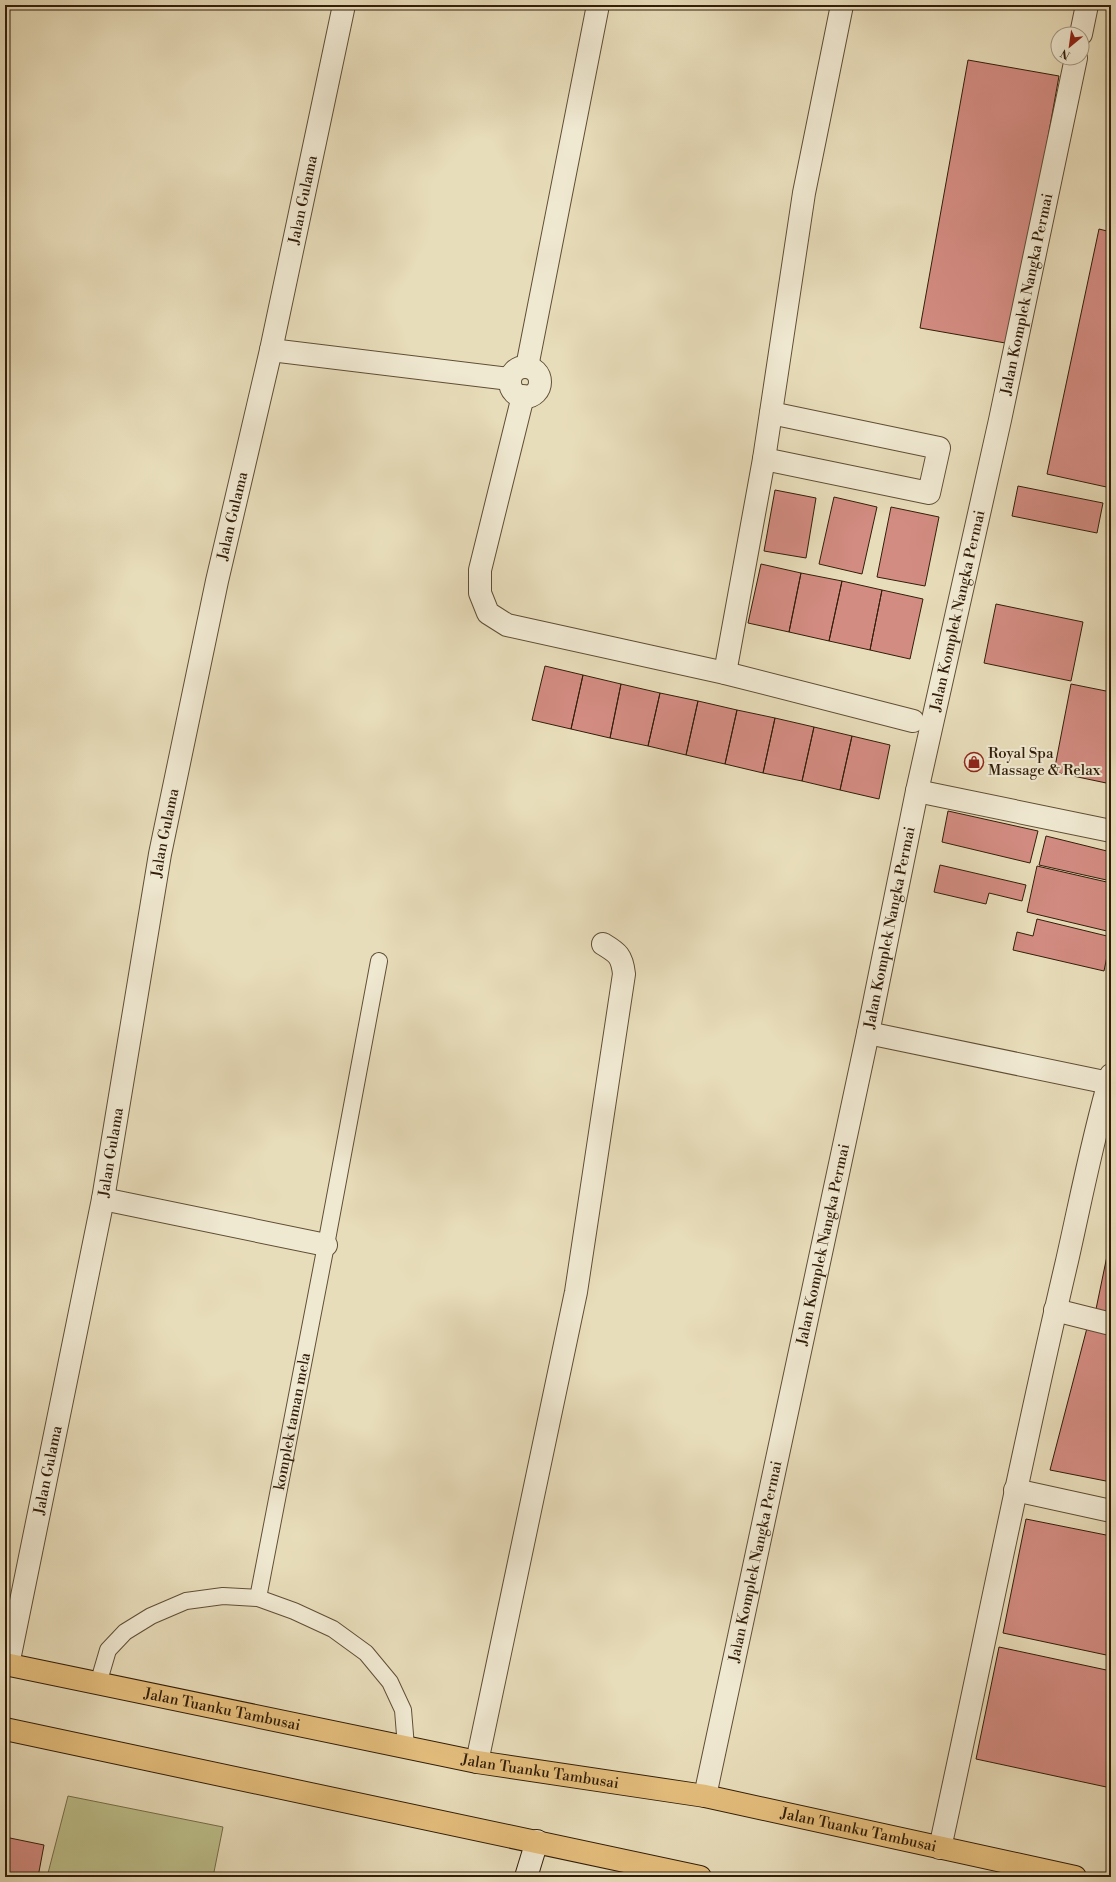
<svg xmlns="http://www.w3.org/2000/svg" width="1116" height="1882" font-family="'Libre Bodoni',serif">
<rect width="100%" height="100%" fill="#e8ddba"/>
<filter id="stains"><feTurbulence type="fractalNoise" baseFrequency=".005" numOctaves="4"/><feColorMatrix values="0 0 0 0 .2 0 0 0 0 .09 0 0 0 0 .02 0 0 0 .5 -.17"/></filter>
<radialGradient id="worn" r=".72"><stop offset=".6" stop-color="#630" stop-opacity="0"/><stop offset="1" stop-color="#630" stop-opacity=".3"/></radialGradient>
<path fill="#bcbf8b" stroke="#776e4a" d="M68,1796L223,1827L213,1877H47Z"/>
<path fill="#d38c82" stroke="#321e0a" d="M968,60L1059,76L1011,344L920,328Z
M1099,229L1111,232V488L1047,474Z
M1018,486L1103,503L1097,533L1012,516Z
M775,490L816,498L806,558L764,551Z
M834,497L877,507L862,574L819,564Z
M891,507L939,517L925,586L877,577Z
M761,564L801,573L789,632L748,623Z
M801,573L842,581L829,641L789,632Z
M842,581L882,590L870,650L829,641Z
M882,590L923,599L910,659L870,650Z
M996,604L1083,622L1071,681L984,663Z
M545,666L583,675L571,729L532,720Z
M583,675L621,684L610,738L571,729Z
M621,684L660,693L648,746L610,738Z
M1071,684L1111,692V784L1054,772Z
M660,693L698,701L686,755L648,746Z
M698,701L737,710L725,764L686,755Z
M737,710L775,718L763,773L725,764Z
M775,718L814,727L802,781L763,773Z
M814,727L852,736L840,790L802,781Z
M852,736L890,745L879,799L840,790Z
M948,811L1038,831L1030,863L942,842Z
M1046,836L1111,852V881L1039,865Z
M940,865L1026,885L1022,901L989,893L986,904L934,892Z
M1037,866L1111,883V932L1027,912Z
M1037,919L1111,937L1104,971L1013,950L1017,932L1033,936Z
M1107,1256L1111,1257V1318L1095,1314Z
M1087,1328L1111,1333V1482L1050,1470Z
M1026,1519L1111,1536V1656L1003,1633Z
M999,1647L1111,1671V1788L976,1759Z
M5,1837L44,1845L38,1877H5Z
M222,1873L242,1877H221Z"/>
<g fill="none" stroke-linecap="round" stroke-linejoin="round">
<defs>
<g id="lane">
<path id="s1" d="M258,1598L326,1245L379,961"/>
<path d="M98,1684L108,1650L125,1632L151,1616L186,1601L223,1596L258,1598L294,1611L333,1629L366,1653L390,1682L403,1710L406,1747"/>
</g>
<g id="street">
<path d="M1081,34L1087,5"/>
<path d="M271,350L510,379"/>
<path d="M527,367L598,5"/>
<circle cx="525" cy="382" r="15"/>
<path d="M523,396L480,570V593L488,613L507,625L725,673L913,721"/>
<path d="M764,459L929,493L939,448L771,413"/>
<path d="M725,673L764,459L804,193L842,5"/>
<path d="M917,791L1111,831"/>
<path d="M868,1033L1109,1083"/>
<path d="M103,1199L326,1245"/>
<path d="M1055,1310L1111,1324"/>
<path d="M1015,1490L1111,1511"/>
<path id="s2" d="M8,1665L103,1199L160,854L217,581L271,350L344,5"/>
<path d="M477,1762L576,1292L624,974C622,956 618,953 603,944"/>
<path id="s3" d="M705,1796L868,1033L917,791L1000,420L1076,58"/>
<path d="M940,1848C983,1652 1021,1456 1067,1261C1081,1199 1093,1136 1111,1075"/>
</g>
<path id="secondary" d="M526,1877L537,1841"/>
<g id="primary">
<path id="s4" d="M5,1664L477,1762L705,1796L1075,1877"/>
<path d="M5,1729L700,1877"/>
</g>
</defs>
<use href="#lane" stroke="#604e36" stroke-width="18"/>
<use href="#street" stroke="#604e36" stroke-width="24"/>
<use href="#secondary" stroke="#321e0a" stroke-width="24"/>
<use href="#primary" stroke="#321e0a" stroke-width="24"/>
<use href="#lane" stroke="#f0e9d2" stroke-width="16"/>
<use href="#street" stroke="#f0e9d2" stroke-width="22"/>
<use href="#secondary" stroke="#f0e9d2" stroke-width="22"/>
<use href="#primary" stroke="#e4be7d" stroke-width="22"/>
</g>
<defs>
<symbol id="shop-ring" viewBox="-11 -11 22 22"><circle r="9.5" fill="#f0e9d2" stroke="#8f2418" stroke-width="1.5"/><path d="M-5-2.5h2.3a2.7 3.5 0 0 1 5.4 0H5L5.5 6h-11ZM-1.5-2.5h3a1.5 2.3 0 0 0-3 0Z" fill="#8f2418"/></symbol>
</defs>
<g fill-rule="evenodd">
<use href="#shop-ring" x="963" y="751" width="22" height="22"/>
</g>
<g text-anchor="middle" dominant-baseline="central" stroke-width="4" stroke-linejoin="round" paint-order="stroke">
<g font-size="15" fill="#321e0a" stroke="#f0e9d2">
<text stroke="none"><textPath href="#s2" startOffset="1495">Jalan Gulama</textPath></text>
<text stroke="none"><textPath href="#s3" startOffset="1536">Jalan Komplek Nangka Permai</textPath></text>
<text stroke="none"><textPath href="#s2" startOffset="1171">Jalan Gulama</textPath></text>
<text stroke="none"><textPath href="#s3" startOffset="1212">Jalan Komplek Nangka Permai</textPath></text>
<text stroke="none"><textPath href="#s2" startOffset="847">Jalan Gulama</textPath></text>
<text stroke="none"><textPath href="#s3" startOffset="888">Jalan Komplek Nangka Permai</textPath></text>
<text stroke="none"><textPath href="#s2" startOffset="523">Jalan Gulama</textPath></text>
<text stroke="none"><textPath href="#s3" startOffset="564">Jalan Komplek Nangka Permai</textPath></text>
<text stroke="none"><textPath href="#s1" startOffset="180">komplek taman mela</textPath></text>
<text stroke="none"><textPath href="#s2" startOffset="199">Jalan Gulama</textPath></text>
<text stroke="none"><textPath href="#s3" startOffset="240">Jalan Komplek Nangka Permai</textPath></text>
<text stroke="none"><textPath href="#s4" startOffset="222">Jalan Tuanku Tambusai</textPath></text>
<text stroke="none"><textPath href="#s4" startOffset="546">Jalan Tuanku Tambusai</textPath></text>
<text stroke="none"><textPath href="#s4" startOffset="870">Jalan Tuanku Tambusai</textPath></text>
</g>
<g font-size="15" fill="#321e0a" stroke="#f0e9d2" text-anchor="start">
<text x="988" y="753">Royal Spa<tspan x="988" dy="17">Massage &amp; Relax</tspan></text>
</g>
</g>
<rect width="1116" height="1882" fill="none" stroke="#e8ddba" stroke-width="20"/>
<rect x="6" y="6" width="1104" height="1870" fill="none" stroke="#321e0a" stroke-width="2"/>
<rect x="10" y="10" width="1096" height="1862" fill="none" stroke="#321e0a"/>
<g transform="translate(1070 46) rotate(209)"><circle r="19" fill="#f0e9d2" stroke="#a49882"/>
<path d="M0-3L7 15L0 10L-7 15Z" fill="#8f2418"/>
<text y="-6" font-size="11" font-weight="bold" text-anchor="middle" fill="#321e0a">N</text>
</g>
<rect width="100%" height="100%" filter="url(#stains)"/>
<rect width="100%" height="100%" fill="url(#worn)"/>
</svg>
